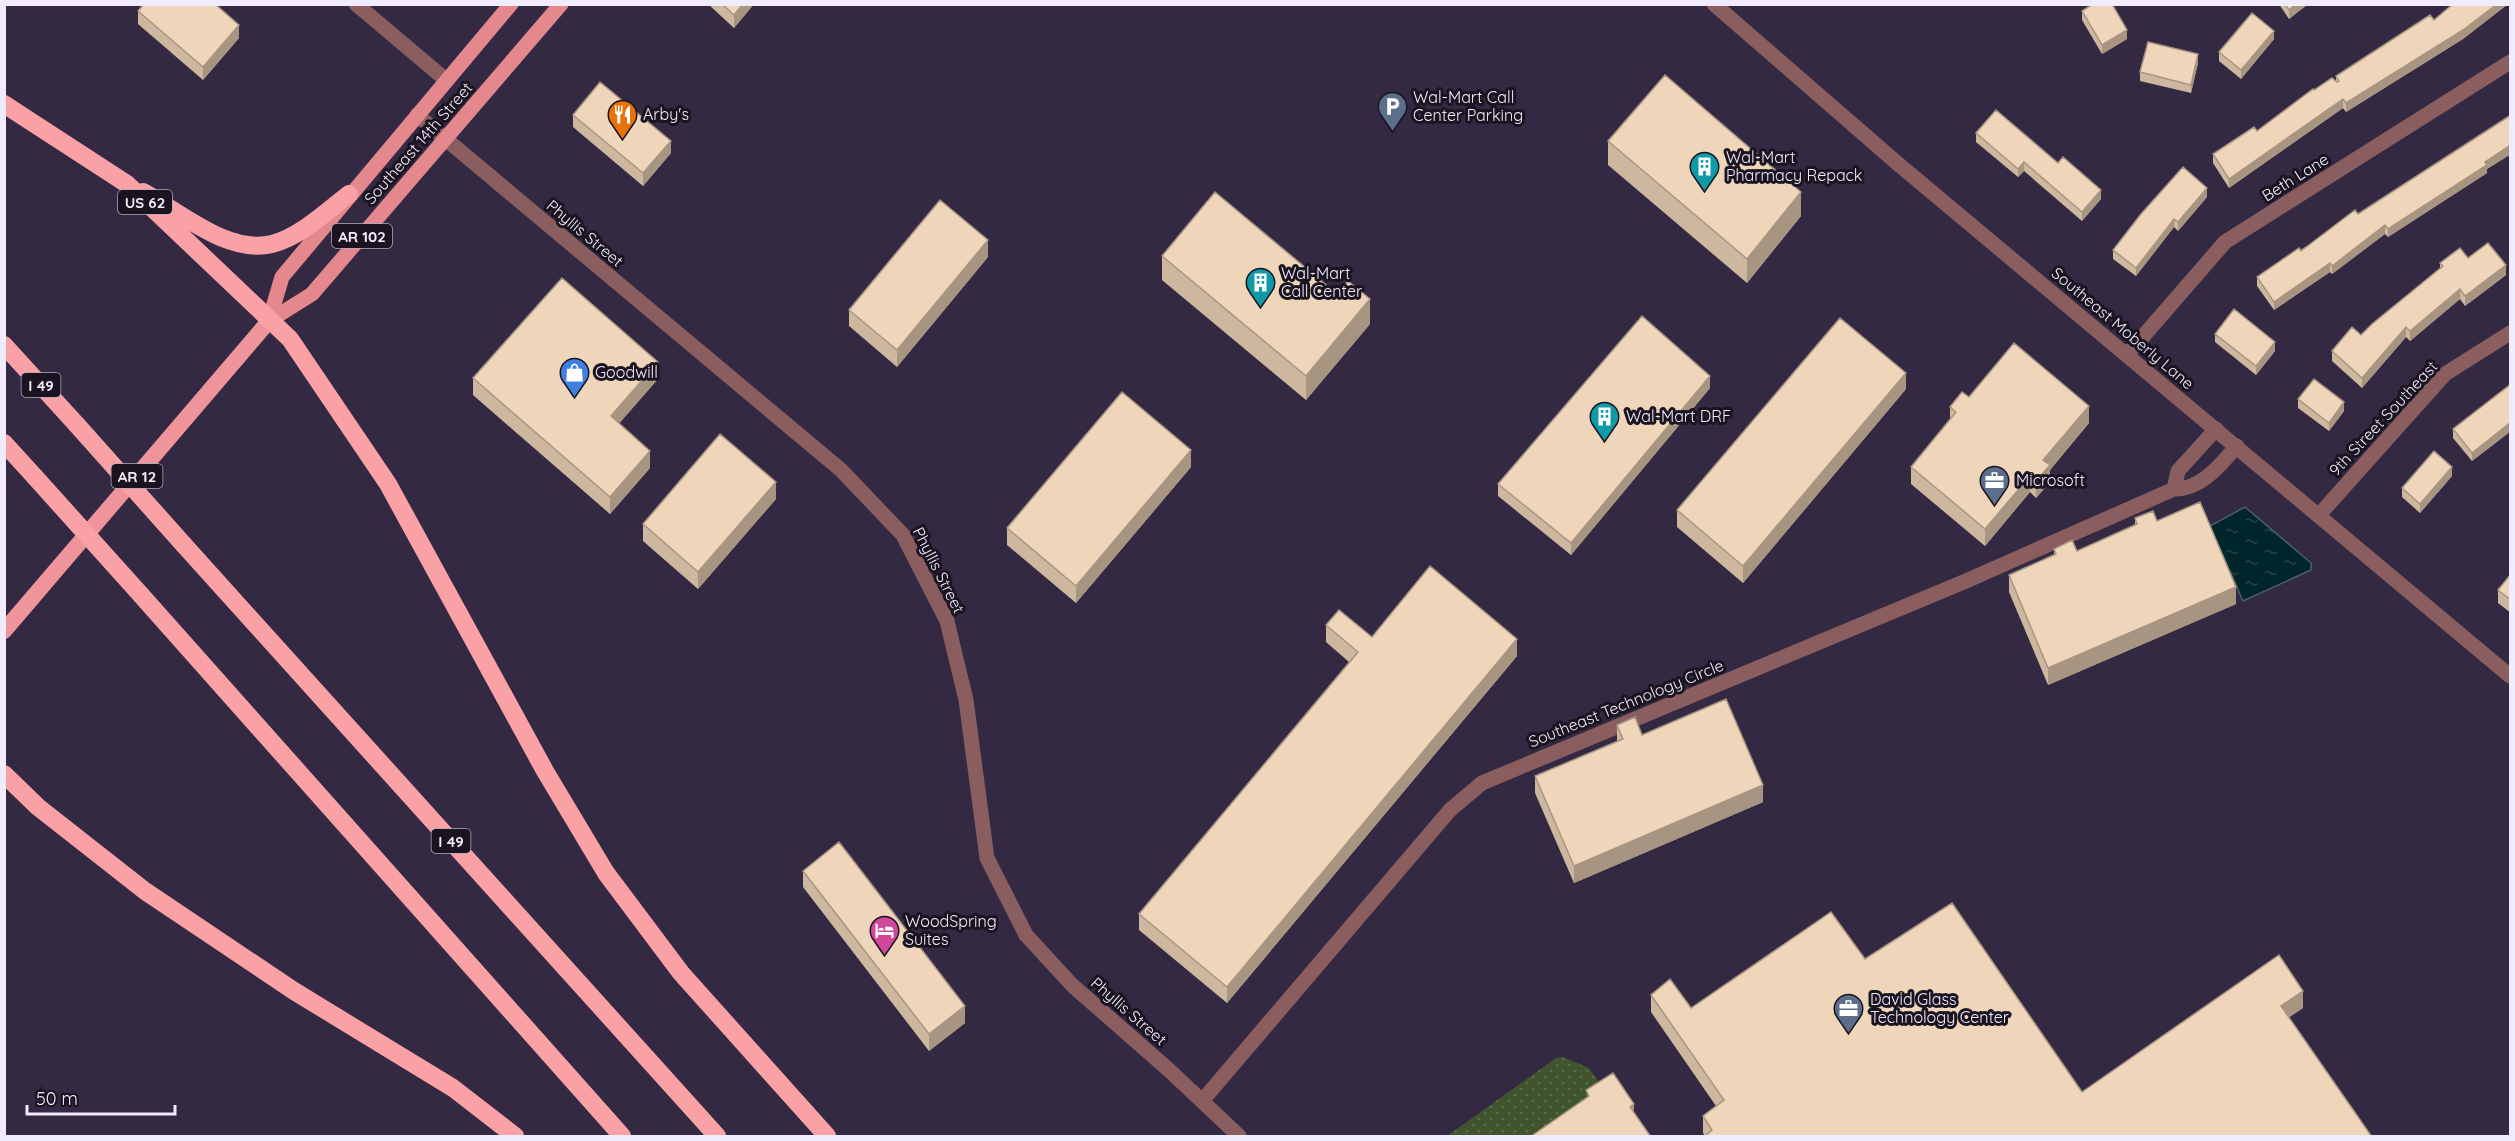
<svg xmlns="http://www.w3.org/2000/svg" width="2515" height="1141" font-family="Quicksand,sans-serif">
<defs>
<pattern id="grass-dots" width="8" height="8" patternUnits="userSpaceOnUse" patternTransform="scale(1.5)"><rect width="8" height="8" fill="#40542d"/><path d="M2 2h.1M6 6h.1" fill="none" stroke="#5c6d4c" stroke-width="1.8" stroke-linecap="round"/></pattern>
<pattern id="water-ripples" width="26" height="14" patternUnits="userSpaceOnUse" patternTransform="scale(1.5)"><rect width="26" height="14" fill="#00252b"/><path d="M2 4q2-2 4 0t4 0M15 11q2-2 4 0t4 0" fill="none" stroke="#26454b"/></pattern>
</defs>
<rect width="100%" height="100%" fill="#332943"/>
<path fill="url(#grass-dots)" d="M1563,1057L1589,1068L1603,1088L1541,1136H1447L1556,1058Z"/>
<path fill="url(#water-ripples)" stroke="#48616a" stroke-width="1.5" d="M2245,507L2311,563V570L2243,601L2210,526Z"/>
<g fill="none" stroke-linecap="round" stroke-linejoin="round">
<path stroke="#8a5d5f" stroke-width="15" d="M356,4L446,80
M2127,355L2225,242L2510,62
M2174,489L2178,471L2216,429
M2319,515L2445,374L2510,333
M1202,1101L1450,810L1482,783L1966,581L2174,489C2201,490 2220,465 2237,446"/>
<path stroke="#8a5d5f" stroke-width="15" d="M1714,4L1897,163L2510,676
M417,115L841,470L903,535L947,621L966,700L987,858L1026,935L1073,986L1169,1070L1239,1136"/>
<path stroke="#e4888e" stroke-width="15" d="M269,321L312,294L561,4
M269,321L282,277L511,4"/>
<path stroke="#ef949a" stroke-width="16" d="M4,631L269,321"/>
<path stroke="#faa1a6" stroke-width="18" d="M4,104L127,184L290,339L388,484L545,771L606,873L681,973L827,1136
M143,192C180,212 228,255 272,244C300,237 327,211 349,194
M4,345L77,425
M4,443L35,477
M184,545L717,1136
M141,595L622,1136
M4,774L38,807L145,891L294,991L453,1088L515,1136"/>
<path stroke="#faa1a6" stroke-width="18" d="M77,425L184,545
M35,477L141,595"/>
</g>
<path fill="#ceb79f" d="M708,4H754L734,28Z
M2279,4H2308L2289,19Z
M2453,4H2508L2463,39L2346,112L2343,108L2229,188L2213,163V154L2257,131L2314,90L2336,81V76L2434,20Z
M138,11L239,38L203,80L138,24Z
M2082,11L2127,39L2102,54L2082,20Z
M2274,39L2241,79L2219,61V52Z
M2198,63L2191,93L2140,81V72Z
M573,115L671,153L643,186L573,127Z
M2511,115V154L2487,169V173L2388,237L2385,234L2332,274L2330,272L2274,310L2257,286V277L2358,214Z
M1976,133L2058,163L2101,199L2082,221L2024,171L2018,177L1976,142Z
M1608,141L1801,216L1747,283L1608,165Z
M2207,197L2178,231L2174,227L2136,276L2113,259V250Z
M1162,256L1370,324L1306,400L1162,280Z
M988,257L897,367L849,326V310Z
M2468,258L2506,275L2465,306L2460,299L2410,341L2406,337L2362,388L2332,361V351L2361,335L2440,268V263Z
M2215,334L2275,351L2256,375L2215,342Z
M473,378L658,379L619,423L650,468L610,514L473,395Z
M2511,384V431L2472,461L2453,438V429Z
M1710,388L1571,555L1498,496V484Z
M1906,389L1743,583L1677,527V510Z
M1969,397L2089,423L2050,470V482L2036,498L2030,492L1985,546L1911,484V467L1950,420V407Z
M2298,399L2344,411L2329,431L2298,408Z
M1191,467L1076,603L1007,545V528Z
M2452,476L2420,513L2402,497V488Z
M776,499L698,589L643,541V524Z
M2135,518L2157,521L2236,604L2048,685L2009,592V575L2054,555V549L2077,551L2135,526Z
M2511,574V613L2498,603V590Z
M1326,625L1372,637L1517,656L1227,1003L1139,930V914L1349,662L1326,642Z
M1617,725L1642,735L1763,802L1574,883L1535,793V776L1617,741Z
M803,871L965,1023L929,1051L803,887Z
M1865,959L2082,1092L2303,1008L2289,1017L2372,1137L1705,1136L1703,1133V1116L1716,1106L1651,1012V995L1691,1008Z"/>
<path fill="#a79582" d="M743,4H754L734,28V15Z
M2296,4H2308L2289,19V10Z
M2497,4H2508L2463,39L2346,112V103Z
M239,25V38L203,80V67Z
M2127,30V39L2102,54V45Z
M2274,31V39L2241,79V70Z
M2198,54V63L2191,93V85Z
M2343,99V108L2229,188V179Z
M671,141V153L643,186V173Z
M2511,145V154L2487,169V173L2388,237V229L2485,162Z
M2024,162V171L2018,177V169Z
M2207,188V197L2178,231V222Z
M2101,190V199L2082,221V212Z
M1801,192V216L1747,283V259Z
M2174,219V227L2136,276V268Z
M2385,225V234L2332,274V266Z
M988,240V257L897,367V350Z
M2330,263V272L2274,310V302Z
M2506,265V275L2465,306V296Z
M2460,289V299L2410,341V331Z
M1370,299V324L1306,400V376Z
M2406,327V337L2362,388V378Z
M2275,342V351L2256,375V366Z
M658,362V379L611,433V416Z
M1906,373V389L1743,583V566Z
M1710,376V388L1571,555V543Z
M2344,402V411L2329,431V423Z
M2089,406V423L2050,470V482L2036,498V481L2043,460Z
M2511,422V431L2472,461V453Z
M1191,450V467L1076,603V586Z
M650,451V468L610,514V497Z
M2452,467V476L2420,513V504Z
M2030,476V492L1985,546V529Z
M776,482V499L698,589V572Z
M2236,587V604L2048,685V668Z
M1517,639V656L1227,1003V987Z
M1763,785V802L1574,883V866Z
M2303,991V1008L2281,1023V1006Z
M965,1006V1023L929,1051V1034Z
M1634,1104V1121L1630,1107Z"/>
<path fill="#efd5b9" stroke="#a79582" stroke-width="1.5" d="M144,4H215L239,25L203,67L138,11Z
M722,4H743L734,15Z
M2093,4H2112L2127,30L2102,45L2082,11Z
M2285,4H2296L2289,10Z
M2453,4H2497L2463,30L2346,103L2343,99L2229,179L2213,154L2254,127L2257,131L2313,89L2314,90L2332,78L2337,82L2339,81L2336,76L2430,15L2434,20Z
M2252,13L2274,31L2241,70L2219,52Z
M2148,42L2198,54L2191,85L2140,72Z
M1665,75L1801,192L1747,259L1608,141Z
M600,82L671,141L643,173L573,115Z
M1996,110L2058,163L2063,157L2101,190L2082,212L2024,162L2018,169L1976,133Z
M2511,115V145L2485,162L2487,165L2388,229L2385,225L2332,266L2330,263L2274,302L2257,277L2299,248L2301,251L2355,210L2358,214Z
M2183,167L2207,188L2178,222L2174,219L2136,268L2113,250L2141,214Z
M1215,192L1337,294L1348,281L1370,299L1306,376L1162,256Z
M940,200L988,240L897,350L849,310Z
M2488,243L2506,265L2465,296L2460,289L2410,331L2406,327L2362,378L2332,351L2352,327L2361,335L2372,324L2443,266L2440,263L2460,248L2468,258Z
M562,278L658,362L611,416L650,451L610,497L473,378Z
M2234,309L2275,342L2256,366L2215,334Z
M1642,316L1710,376L1571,543L1498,484Z
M1840,318L1906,373L1743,566L1677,510Z
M2014,343L2089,406L2043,460L2050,465L2036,481L2030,476L1985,529L1911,467L1956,412L1950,407L1962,392L1969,397Z
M2314,379L2344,402L2329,423L2298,399Z
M2511,384V422L2472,453L2453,429Z
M1122,392L1191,450L1076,586L1007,528Z
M720,434L776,482L698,572L643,524Z
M2434,451L2452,467L2420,504L2402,488Z
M2200,502L2236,587L2048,668L2009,575L2056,554L2054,549L2072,540L2077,551L2137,524L2135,518L2153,511L2157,521Z
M1430,566L1517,639L1227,987L1139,914L1358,652L1326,625L1339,610L1372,637Z
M2511,574V600L2498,590Z
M1726,699L1763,785L1574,866L1535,776L1623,739L1617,725L1635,717L1642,735Z
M839,842L965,1006L929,1034L803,871Z
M1952,903L2082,1092L2279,955L2303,991L2281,1006L2372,1137H1704L1712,1130L1703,1116L1724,1100L1651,995L1670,979L1691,1008L1831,912L1865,959Z
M1613,1073L1634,1104L1630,1107L1651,1137H1530L1589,1096L1586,1090Z"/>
<defs>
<symbol id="parking-pin" viewBox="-11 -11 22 30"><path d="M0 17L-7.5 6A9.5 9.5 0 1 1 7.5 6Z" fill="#5c6f8a" stroke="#191420"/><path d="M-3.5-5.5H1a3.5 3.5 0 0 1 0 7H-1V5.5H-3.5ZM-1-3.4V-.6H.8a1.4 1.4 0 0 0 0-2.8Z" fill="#fff"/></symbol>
<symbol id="restaurant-pin" viewBox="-11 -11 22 30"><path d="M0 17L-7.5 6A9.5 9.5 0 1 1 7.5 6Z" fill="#e8710a" stroke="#191420"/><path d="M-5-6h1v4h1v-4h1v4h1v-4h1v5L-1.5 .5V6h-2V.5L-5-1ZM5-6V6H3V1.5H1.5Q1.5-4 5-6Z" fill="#fff"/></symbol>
<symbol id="building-pin" viewBox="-11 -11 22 30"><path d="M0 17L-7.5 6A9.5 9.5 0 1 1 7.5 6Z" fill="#0f9aa8" stroke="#191420"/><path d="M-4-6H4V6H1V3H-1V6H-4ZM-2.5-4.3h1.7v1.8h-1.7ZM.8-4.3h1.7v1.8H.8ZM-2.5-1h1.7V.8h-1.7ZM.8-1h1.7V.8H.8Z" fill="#fff"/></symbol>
<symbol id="shop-pin" viewBox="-11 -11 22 30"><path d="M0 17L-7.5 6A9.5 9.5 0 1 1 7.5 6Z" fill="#3f7fe0" stroke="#191420"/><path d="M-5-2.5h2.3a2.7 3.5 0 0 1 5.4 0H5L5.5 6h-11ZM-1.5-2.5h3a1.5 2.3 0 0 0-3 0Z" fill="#fff"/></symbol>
<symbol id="office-pin" viewBox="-11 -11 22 30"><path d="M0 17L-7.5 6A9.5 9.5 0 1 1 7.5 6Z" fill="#5c6f8a" stroke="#191420"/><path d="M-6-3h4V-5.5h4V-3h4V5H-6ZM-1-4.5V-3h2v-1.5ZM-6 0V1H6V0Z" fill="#fff"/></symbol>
<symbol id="hotel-pin" viewBox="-11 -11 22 30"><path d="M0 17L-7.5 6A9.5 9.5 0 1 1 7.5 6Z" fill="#d1479c" stroke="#191420"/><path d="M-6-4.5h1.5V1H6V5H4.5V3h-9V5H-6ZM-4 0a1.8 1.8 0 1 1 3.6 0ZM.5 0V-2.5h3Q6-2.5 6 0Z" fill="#fff"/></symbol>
</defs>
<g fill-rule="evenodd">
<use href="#parking-pin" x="1376" y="90" width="33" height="45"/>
<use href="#restaurant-pin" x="606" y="98" width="33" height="45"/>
<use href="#building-pin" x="1688" y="150" width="33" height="45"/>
<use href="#building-pin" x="1244" y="266" width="33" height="45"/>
<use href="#shop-pin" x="558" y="356" width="33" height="45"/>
<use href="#building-pin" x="1588" y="400" width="33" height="45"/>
<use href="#office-pin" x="1978" y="464" width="33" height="45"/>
<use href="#hotel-pin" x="868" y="914" width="33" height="45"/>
<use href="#office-pin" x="1832" y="992" width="33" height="45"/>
</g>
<g text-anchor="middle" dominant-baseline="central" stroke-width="6" stroke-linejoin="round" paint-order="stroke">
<g fill="#191420" stroke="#b0abbb" stroke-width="1.5">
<rect x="118" y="190" width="54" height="24" rx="4.5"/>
<rect x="332" y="224" width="60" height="24" rx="4.5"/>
<rect x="21.5" y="373" width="39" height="24" rx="4.5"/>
<rect x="111.5" y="464" width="51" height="24" rx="4.5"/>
<rect x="431.5" y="829" width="39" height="24" rx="4.5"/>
</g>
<g font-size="15" font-weight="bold" fill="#f1ecfd">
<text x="145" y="202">US 62</text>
<text x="362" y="236">AR 102</text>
<text x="41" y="385">I 49</text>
<text x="137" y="476">AR 12</text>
<text x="451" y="841">I 49</text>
</g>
<g font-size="16" fill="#f1ecfd" stroke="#191420" text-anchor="start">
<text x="1413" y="97">Wal-Mart Call<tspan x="1413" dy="18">Center Parking</tspan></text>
<text x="643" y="114">Arby's</text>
<text x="1726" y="157">Wal-Mart<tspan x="1726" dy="18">Pharmacy Repack</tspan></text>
<text x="1281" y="273">Wal-Mart<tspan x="1281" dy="18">Call Center</tspan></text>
<text x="595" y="372">Goodwill</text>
<text x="1626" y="416">Wal-Mart DRF</text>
<text x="2016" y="480">Microsoft</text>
<text x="905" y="921">WoodSpring<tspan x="905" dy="18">Suites</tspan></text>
<text x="1870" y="999">David Glass<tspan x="1870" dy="18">Technology Center</tspan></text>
</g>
<g font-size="16" fill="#f1ecfd" stroke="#191420">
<text transform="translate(418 143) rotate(-49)">Southeast 14th Street</text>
<text transform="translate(2295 177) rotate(-32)">Beth Lane</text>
<text transform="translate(585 233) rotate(40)">Phyllis Street</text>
<text transform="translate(2123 328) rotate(40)">Southeast Moberly Lane</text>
<text transform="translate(2383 418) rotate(-47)">9th Street Southeast</text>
<text transform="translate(939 570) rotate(63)">Phyllis Street</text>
<text transform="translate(1626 703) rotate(-22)">Southeast Technology Circle</text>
<text transform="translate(1129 1011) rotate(41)">Phyllis Street</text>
</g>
</g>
<rect width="2515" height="1141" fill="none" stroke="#f1ecfd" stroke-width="12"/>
<path d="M27 1105v9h148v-9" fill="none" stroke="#f1ecfd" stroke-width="3"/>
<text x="36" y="1105" font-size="18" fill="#f1ecfd" stroke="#191420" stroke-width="4.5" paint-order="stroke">50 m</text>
</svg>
